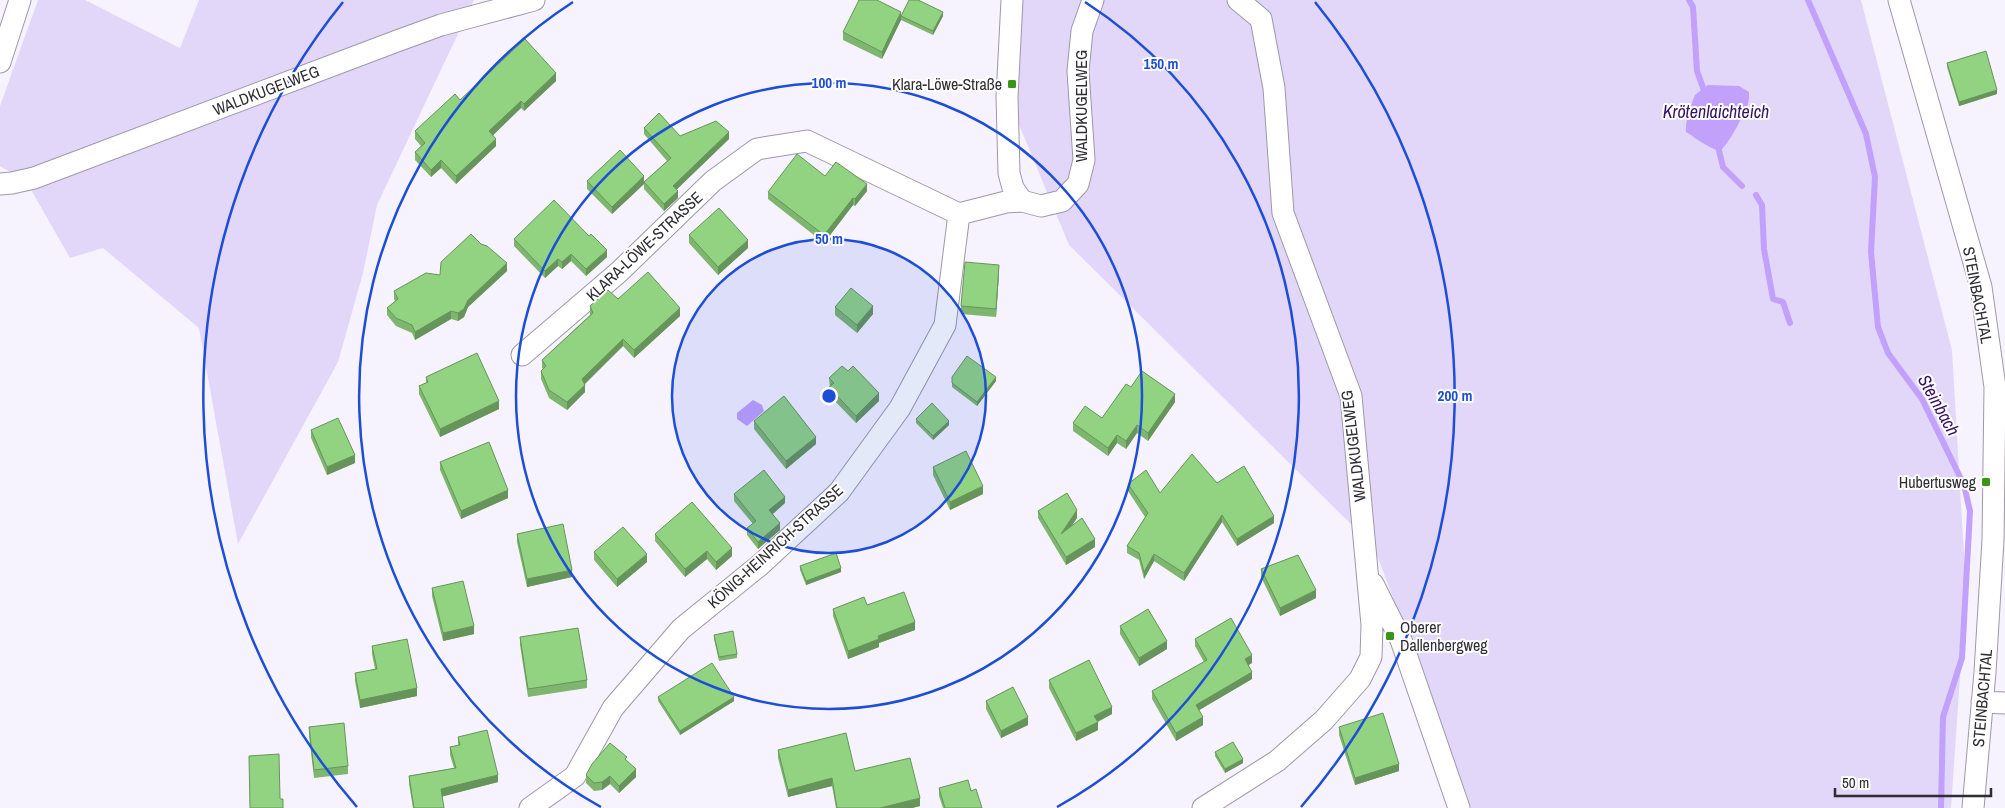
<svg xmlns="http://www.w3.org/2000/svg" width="2005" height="808" font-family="'Archivo Narrow',sans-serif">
<rect width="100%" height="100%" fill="#f7f3fe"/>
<path fill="#e2d7f9" d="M38,0H85L180,48L199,0H474L377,205L363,273L338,362L238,544L199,328L103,248L70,258L26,181L413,33L14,174L0,166V106Z
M1022,0H1861L1952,350L1966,590L1951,808H1471L1374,547L1069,245L1012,108Z"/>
<path fill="#c1a1fb" d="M1708,85L1739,86L1749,92C1749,96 1749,101 1748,104C1746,111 1726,149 1720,150C1712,151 1693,136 1686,132C1685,121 1691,105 1695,95Z
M753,400L762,405L764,411L747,426L737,419V413Z"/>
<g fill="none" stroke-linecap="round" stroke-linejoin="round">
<path stroke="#c1a1fb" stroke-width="6" d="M1689,0L1693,7L1697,71L1706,96
M1808,0L1866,134L1875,177L1871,252L1878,327L1888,353L1922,399L1964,485L1970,511L1962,658L1943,717L1941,808
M1717,142L1723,167L1742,186
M1756,195L1762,205L1764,249L1773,299L1783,302L1790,323"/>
<defs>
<path id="minor" d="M1012,0L1007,97L1009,173L1013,188L1022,201L1041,206L1062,201L1078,184L1084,160L1078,71L1082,31L1093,0
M1899,0L1981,287L1995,387L1993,540L1985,672L1973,808
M0,62L20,0
M0,184L12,183L34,178L397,41L441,25L534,0
M522,355L619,272L713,181L757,149L807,141L959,214L1006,202L1022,201
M1373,584L1401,640L1459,808
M1982,702L2005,703
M530,808L575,776L613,708L681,629L760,565L839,492L900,408L945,325L959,214
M1203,808L1277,761L1324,720L1360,679L1371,657L1372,625L1351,396L1283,213L1274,88L1261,19L1238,0"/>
</defs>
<use href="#minor" stroke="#9d98a8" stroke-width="23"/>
<use href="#minor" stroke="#fff" stroke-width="21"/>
</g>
<path fill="#7eb56f" d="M901,16H943L933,35L901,20L882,59L843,40V32Z
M1947,63L1997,94L1959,106L1947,67Z
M556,81L524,111L521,108L493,135L496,146L456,184L441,168L431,177L415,160V152L421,146L415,139V131L460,100Z
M644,128L680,136L729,139L676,190L678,198L664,211L644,189V182L667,161L644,134Z
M825,176L867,191L855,206L853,205L824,243L768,199V192Z
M587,181L644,184L612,214L587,189Z
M689,235L748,248L718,275L689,243Z
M514,239L607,257L586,276L571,261L562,269L558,266L545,278L514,246Z
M507,271L468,307L464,317L458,321L451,319L415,340L412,333L396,326L387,315V308L395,301L394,299V291L440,275Z
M999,273L996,317L961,314V306Z
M618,299L680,316L634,358L623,346L584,384L585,392L567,410L549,398L541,379V371L543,369L542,368V360L590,315V306Z
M835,307L873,314L857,333L835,315Z
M848,371L879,401L856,423L829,395V387H830L829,378Z
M426,377L499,409L440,437L419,394V386L426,383Z
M952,377L996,381L977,406L952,387Z
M1131,387L1175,402L1148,441L1137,433L1126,449L1117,443L1108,456L1073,431V423L1102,418Z
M916,419L949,425L933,440L916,423Z
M754,421L816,444L786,469L754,429Z
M311,430L355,463L327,475L311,438Z
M440,462L508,498L461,519L440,470Z
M933,467L983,494L950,510L933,475Z
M1217,483L1274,523L1237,546L1222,522L1184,581L1154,561L1144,579L1139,560L1127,553V546L1145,517L1128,491V484L1160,493Z
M734,494L785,503L773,514L780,530L758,549L747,535V528L753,524L734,501Z
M1038,511L1077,518L1072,525L1095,547L1066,565L1038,518Z
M517,534L572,577L527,587L517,542Z
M655,534L732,556L716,570L707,559L685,577L655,541Z
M594,552L647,562L617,587L594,560Z
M800,566L841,572L806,585L800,570Z
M1261,569L1316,598L1280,616L1261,577Z
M432,588L474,634L443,641L432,596Z
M867,605L915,630L879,643V647L848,659L833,616V609Z
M1120,626L1167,649L1139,666L1120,634Z
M714,635L737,654V658L719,661L714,639Z
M520,637L587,680V688L528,697L520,645Z
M1195,639L1252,663L1248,665L1252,679L1199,710L1203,725L1176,741L1152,699V691L1204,662L1195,646Z
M372,646L417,696L360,708L355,681V673L375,669L372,654Z
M1049,680L1112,714L1098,722V730L1076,741L1049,688Z
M658,697L734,701L680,735L658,701Z
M986,701L1028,725L1001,738L986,709Z
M309,727L348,766V774L314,778L309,735Z
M1339,727L1399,771L1355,785L1339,735Z
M458,737L498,782L442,796L444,808H413L409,784V776L454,768L450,755V747L458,745Z
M778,750L855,771L920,806L912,808H836L832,786L788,797L778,758Z
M1215,752L1243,763L1225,773L1215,756Z
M627,761L636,777L619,793L610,784L602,790L594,791L586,783V775Z
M939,788L971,791L982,808H943L939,796Z"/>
<path fill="#66945a" d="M901,12V20L882,59V52Z
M943,12V16L933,35V31Z
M556,73V81L524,111V104Z
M1997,90V94L1959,106V102Z
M521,101V108L489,139V131Z
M729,132V139L673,193V186Z
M496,139V146L456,184V176Z
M441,160V168L431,177V170Z
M644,176V184L612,214V207Z
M867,184V191L855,206V199Z
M678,191V198L664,211V204Z
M853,198V205L824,243V235Z
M748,240V248L718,275V267Z
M607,250V257L586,276V269Z
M571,254V261L562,269V262Z
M558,259V266L545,278V271Z
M507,263V271L468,307L464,317L458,321V313L468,300Z
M999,265V273L996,317V309Z
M873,306V314L857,333V325Z
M680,308V316L634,358V350Z
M451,311V319L415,340V332Z
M623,339V346L582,387V379Z
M996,377V381L977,406V402Z
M585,385V392L567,410V402Z
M879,393V401L856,423V416Z
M1175,394V402L1148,441V433Z
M499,401V409L440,437V429Z
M949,421V425L933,440V436Z
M1137,425V433L1126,449V441Z
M1117,435V443L1108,456V448Z
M816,437V444L786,469V461Z
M355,455V463L327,475V467Z
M983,486V494L950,510V502Z
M508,490V498L461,519V511Z
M785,497V503L769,517V510Z
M1077,510V518L1061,542V534Z
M1222,515V522L1184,581V573Z
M1274,516V523L1237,546V539Z
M780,523V530L758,549V542Z
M1095,539V547L1066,565V557Z
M732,548V556L716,570V562Z
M707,551V559L685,577V569Z
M647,554V562L617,587V579Z
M1154,554V561L1144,579V572Z
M841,568V572L806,585V581Z
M572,570V577L527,587V579Z
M1316,590V598L1280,616V608Z
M915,622V630L879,643V647L848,659V651L878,636Z
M474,626V634L443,641V633Z
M1167,641V649L1139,666V658Z
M1252,655V663L1245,667V659Z
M1252,672V679L1196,712V705Z
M417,688V696L360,708V700Z
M734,697V701L680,735V731Z
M1112,707V714L1094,723V716Z
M1028,717V725L1001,738V731Z
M1203,717V725L1176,741V733Z
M1098,722V730L1076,741V733Z
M1243,759V763L1225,773V769Z
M1399,764V771L1355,785V778Z
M636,769V777L619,793V786Z
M498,775V782L441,797V789Z
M610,776V784L602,790V782Z
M832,778V786L788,797V790Z
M920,798V806L912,808H880Z"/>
<path fill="#92d381" stroke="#66945a" d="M859,0H877L901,12L882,52L843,32Z
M909,0H918L943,12L933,31L901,16Z
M525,39L556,73L524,104L521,101L489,131L496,139L456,176L441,160L431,170L415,152L425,143L415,131L455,94L460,100Z
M1986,51L1997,90L1959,102L1947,63Z
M659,113L680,136L716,121L729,132L673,186L678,191L664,204L644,182L671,158L644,128Z
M620,150L644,176L612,207L587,181Z
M797,154L825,176L836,162L867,184L855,199L853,198L824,235L768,192Z
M554,200L589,236L591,234L607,250L586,269L571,254L562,262L558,259L545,271L514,239Z
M719,208L748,240L718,267L689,235Z
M471,234L481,244L487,246L507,263L468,300L464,309L458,313L451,311L415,332L412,325L396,318L387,308L398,299L394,291L426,273L440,275L441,262Z
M965,262L999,265L996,309L961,306Z
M648,272L680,308L634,350L623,339L582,379L585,385L567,402L549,390L541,371L546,366L542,360L593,313L590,306L608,290L618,299Z
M851,288L873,306L857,325L835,307Z
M477,353L499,401L440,429L419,386L428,382L426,377Z
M967,356L996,377L977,402L952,383V377Z
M842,366L848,371L853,366L879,393L856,416L829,387L834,383L829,378Z
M1142,371L1175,394L1148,433L1137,425L1126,441L1117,435L1108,448L1073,423L1085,406L1102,418L1126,384L1131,387Z
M784,396L816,437L786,461L754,421Z
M932,403L949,421L933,436L916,419Z
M338,418L355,455L327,467L311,430Z
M489,442L508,490L461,511L440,462Z
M966,451L983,486L950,502L933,467Z
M1192,454L1217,483L1244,466L1274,516L1237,539L1222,515L1184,573L1154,554L1144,572L1139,553L1127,546L1148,513L1128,484L1146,470L1160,493Z
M764,470L785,497L769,510L780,523L758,542L747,528L756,521L734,494Z
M1067,493L1077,510L1061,534L1082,518L1095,539L1066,557L1038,511Z
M692,502L732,548L716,562L707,551L685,569L655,534Z
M563,524L572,570L527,579L517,534Z
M623,527L647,554L617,579L594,552Z
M836,553L841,568L806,581L800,566Z
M1298,555L1316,590L1280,608L1261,569Z
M463,581L474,626L443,633L432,588Z
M904,592L915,622L878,636L879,639L848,651L833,609L864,597L867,605Z
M1148,609L1167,641L1139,658L1120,626Z
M1231,618L1252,655L1245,659L1252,672L1196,705L1203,717L1176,733L1152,691L1207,660L1195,639Z
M578,628L587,680L528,689L520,637Z
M733,631L737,654L719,657L714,635Z
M407,639L417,688L360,700L355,673L377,669L372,646Z
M1089,660L1112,707L1094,716L1098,722L1076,733L1049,680Z
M712,663L734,697L680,731L658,697Z
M1013,687L1028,717L1001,731L986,701Z
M1383,713L1399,764L1355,778L1339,727Z
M344,723L348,766L314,770L309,727Z
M487,730L498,775L441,789L444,808H414L409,776L456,768L450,747L460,745L458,737Z
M846,733L855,771L910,758L920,798L880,808H837L832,778L788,790L778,750Z
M1233,742L1243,759L1225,769L1215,752Z
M610,743L627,757L625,759L636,769L619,786L610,776L602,782L594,783L586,775L592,764Z
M279,754L280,799H283V808H250L249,756Z
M968,780L971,791L976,789L982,808H945L939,788Z"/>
<circle cx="829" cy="396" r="157" fill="#1d4ed8" fill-opacity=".12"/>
<g fill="none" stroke="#1d4ed8" stroke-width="2.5">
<circle cx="829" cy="396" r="157"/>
<circle cx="829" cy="396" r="313"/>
<path d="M601 807A470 470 0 0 1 573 2M1085 2A470 470 0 0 1 1057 807"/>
<path d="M357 807A626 626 0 0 1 343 2M1315 2A626 626 0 0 1 1301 807"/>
</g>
<g fill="#399614" stroke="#fff" stroke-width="2">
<rect x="1007" y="79" width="10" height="10" rx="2.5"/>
<rect x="1981" y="477" width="10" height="10" rx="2.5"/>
<rect x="1385" y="631" width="10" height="10" rx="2.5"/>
</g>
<g text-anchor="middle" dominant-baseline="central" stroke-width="4" stroke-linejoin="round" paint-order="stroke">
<g font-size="16" fill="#2f2d33" stroke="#fff" text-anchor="end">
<text x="1002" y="84">Klara-Löwe-Straße</text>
<text x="1976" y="482">Hubertusweg</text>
<text x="1400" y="627" text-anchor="start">Oberer<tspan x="1400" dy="18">Dallenbergweg</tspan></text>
</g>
<g font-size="16" fill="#2f2d33" stroke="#fff">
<text transform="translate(266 90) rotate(-21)">WALDKUGELWEG</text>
<text transform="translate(1081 106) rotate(-90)">WALDKUGELWEG</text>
<text transform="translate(644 246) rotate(-43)">KLARA-LÖWE-STRASSE</text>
<text transform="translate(1978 295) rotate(79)">STEINBACHTAL</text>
<text transform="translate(1353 446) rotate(-97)">WALDKUGELWEG</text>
<text transform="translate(775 546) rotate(-42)">KÖNIG-HEINRICH-STRASSE</text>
<text transform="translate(1982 698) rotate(-85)">STEINBACHTAL</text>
</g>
<g font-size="18" font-style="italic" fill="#36115f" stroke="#fff">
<text x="1716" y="111">Krötenlaichteich</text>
<text transform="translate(1939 405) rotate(61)">Steinbach</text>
</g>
</g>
<circle cx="829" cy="396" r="8" fill="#1d4ed8" stroke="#fff" stroke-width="2.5"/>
<g font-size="15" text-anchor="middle" font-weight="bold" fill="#1d4ed8" stroke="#fff" stroke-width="4" stroke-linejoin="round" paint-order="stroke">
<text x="1161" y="69">150 m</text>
<text x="829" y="88">100 m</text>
<text x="829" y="244">50 m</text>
<text x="1455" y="401">200 m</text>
</g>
<path d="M1835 788v8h156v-8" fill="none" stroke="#2f2d33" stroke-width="2.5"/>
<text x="1842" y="788" font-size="15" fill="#2f2d33" stroke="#ffffff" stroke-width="4" paint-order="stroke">50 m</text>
</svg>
